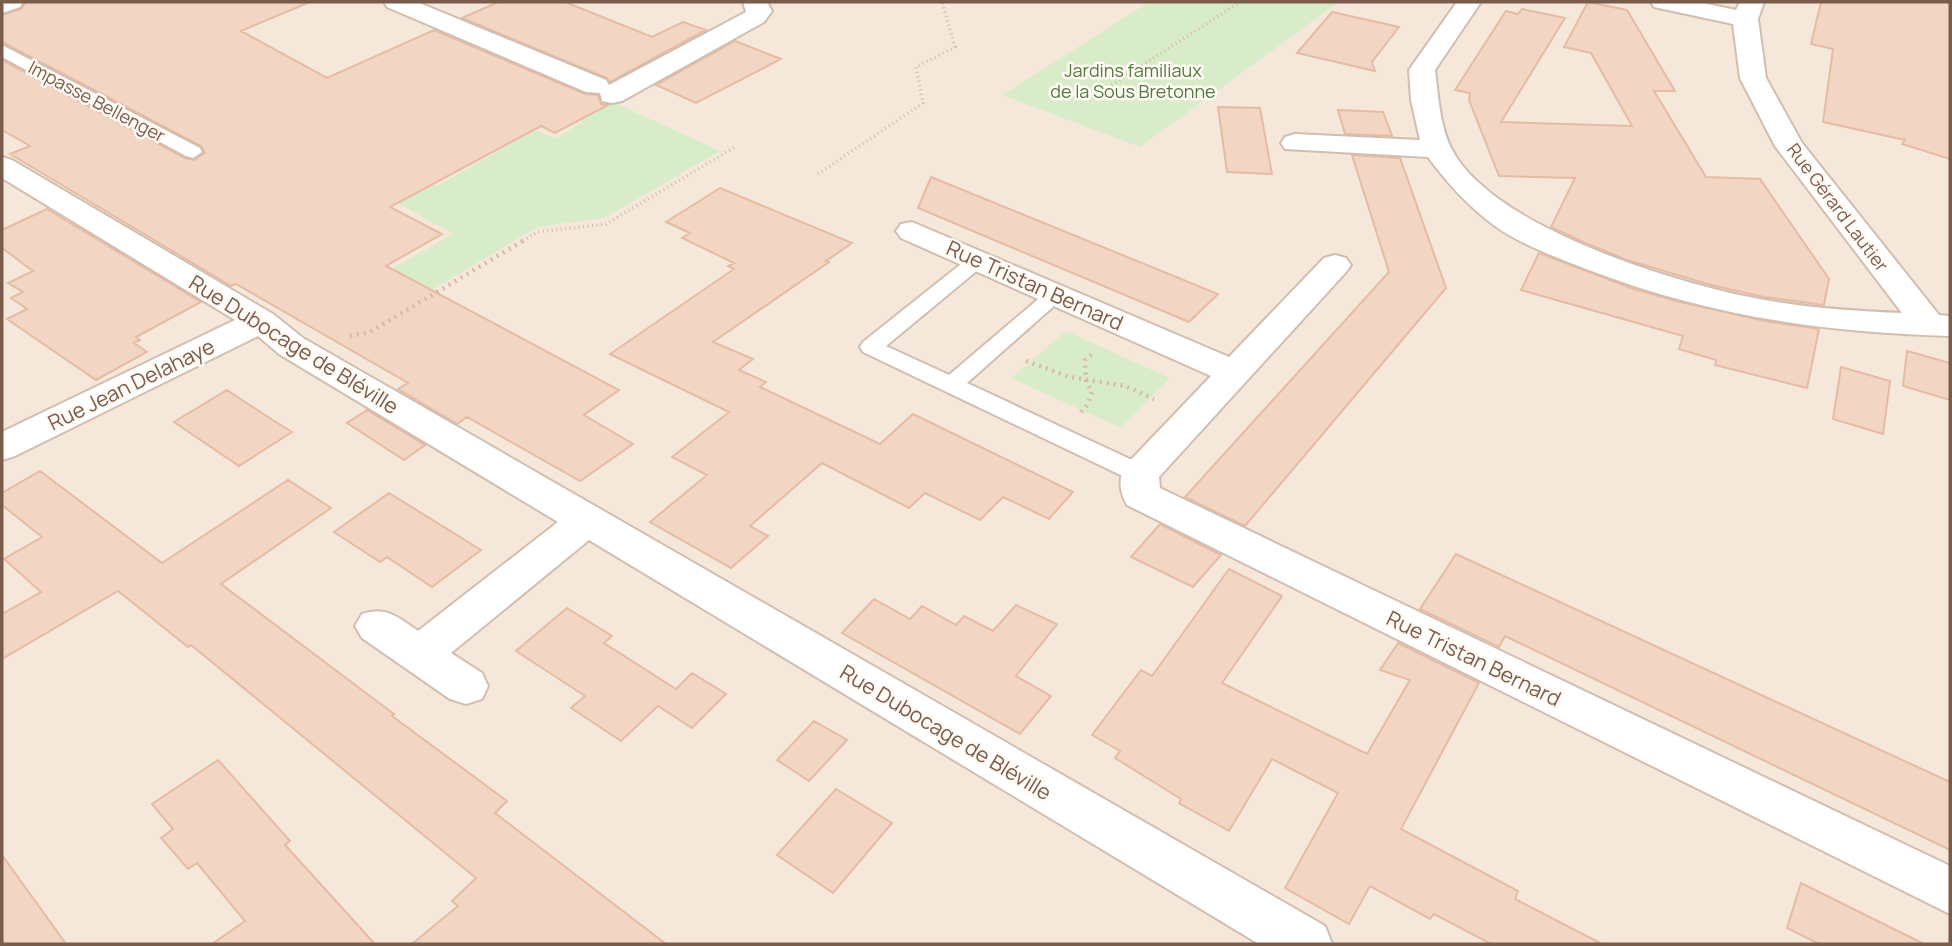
<svg xmlns="http://www.w3.org/2000/svg" width="1952" height="946" font-family="Manrope,sans-serif">
<rect width="100%" height="100%" fill="#fdf6ec"/>
<path fill="#f5e8da" d="M2,2H1950V944H2Z"/>
<path fill="#d8ecc9" d="M1149,2H1339L1140,147L1002,95Z
M602,97L720,151L604,218L537,227L342,344L301,320L453,234L385,196L413,179L437,186L535,130L555,138L583,122L570,116Z
M1066,331L1163,375L1170,378L1121,428L1011,378Z"/>
<path fill="#f3d5c3" stroke="#e6bba3" stroke-width="2" d="M26,2H310L241,31L327,78L434,30L585,94L598,95L601,104L608,105L555,133L541,126L390,207L442,234L386,266L619,390L584,415L633,444L580,481L467,417L457,424L398,389L408,383L236,284L231,286L10,154L30,146L2,130V60L185,158L194,160L205,153L201,146L2,42V15L21,9Z
M498,2H565L652,37L683,22L706,30L610,82L607,78L462,18Z
M1588,2L1627,10L1675,91H1654L1706,177L1760,179L1829,279L1824,305L1764,297L1711,285L1627,260L1583,242L1551,227L1575,178L1499,176L1469,100L1470,93L1455,90L1506,11L1518,14L1522,9L1565,18L1501,122L1632,126L1591,53L1564,47Z
M1821,2H1950V159L1902,144L1905,140L1823,122L1833,49L1811,44Z
M1332,12L1399,27L1372,62L1375,71L1297,53Z
M735,41L781,59L696,103L656,85Z
M1218,107L1260,108L1272,174L1227,172Z
M1338,110L1383,112L1392,136L1345,134Z
M1352,155L1400,158L1446,288L1245,526L1185,497L1389,272Z
M931,177L1218,294L1189,322L918,208Z
M720,188L852,243L826,261L829,262L713,342L753,359L739,370L766,382L760,387L880,444L913,414L1073,492L1049,519L1003,497L980,520L925,493L909,508L822,463L750,526L768,536L731,568L650,522L707,475L672,457L729,412L610,354L734,269L728,266L734,263L682,238L690,233L666,222Z
M47,209L201,302L136,337L140,340L134,343L147,352L96,380L7,319L27,309L11,298L23,292L8,283L33,271L2,248V230Z
M1539,253L1631,288L1676,301L1765,321L1819,329L1807,388L1715,365L1716,360L1679,349L1683,336L1521,290Z
M1907,351L1950,363V400L1903,386Z
M1841,367L1890,381L1883,434L1833,419Z
M227,390L268,417L292,432L239,466L174,422Z
M367,410L425,445L404,460L347,423Z
M40,471L162,563L288,480L331,508L221,584L394,714L392,716L507,801L495,813L666,944H412L458,906L452,901L476,878L191,645L188,647L118,591L2,659V614L41,592L4,559L42,537L2,505V493Z
M389,493L481,550L432,587L387,557L380,562L334,532Z
M1160,524L1221,555L1193,587L1131,557Z
M1456,554L1950,782V850L1505,636L1499,647L1420,609Z
M1229,569L1282,596L1222,683L1367,754L1410,680L1380,670L1398,643L1479,683L1401,829L1518,891L1515,899L1602,944H1491L1434,914L1430,919L1370,886L1349,924L1285,888L1338,793L1272,759L1229,831L1179,803L1181,799L1115,758L1120,751L1092,735L1141,670L1152,676Z
M874,599L910,619L922,606L956,625L964,616L993,631L1016,605L1057,624L1016,676L1051,696L1020,734L842,633Z
M567,608L612,636L604,643L676,689L692,673L726,694L692,728L658,706L621,741L571,708L585,696L516,651Z
M814,721L847,740L809,781L777,760Z
M218,760L290,841L285,845L375,944H212L245,921L197,863L188,869L161,838L173,829L152,804Z
M836,789L892,823L833,893L777,855Z
M2,855L66,944H2Z
M1801,883L1924,944H1819L1787,928Z"/>
<g fill="none" stroke-linecap="round" stroke-linejoin="round">
<defs>
<path id="service" d="M2,45L200,148L202,152L193,158L186,156L2,57Z
M978,254L985,256L988,260L985,264L886,346L949,375L1049,290H1063L1067,294L1063,298L967,383L1149,468L1152,474L1149,480L1140,483L1131,480L863,352L860,347L863,342L971,256Z"/>
<path id="minor" d="M384,2H417L606,80L609,85L746,12L743,2H767L772,11L764,22L622,101L612,103L602,101L600,93L586,92L387,7Z
M1457,2H1481L1435,70C1438,94 1440,126 1451,148C1490,225 1664,279 1744,296C1796,307 1849,311 1902,313L1775,146L1740,78L1733,24L1654,7L1651,2H1698L1736,10L1740,2H1764L1758,19L1766,78L1802,143L1939,315L1950,316V336C1820,332 1709,316 1586,269C1558,258 1518,243 1495,226C1468,206 1448,184 1428,157L1285,149L1281,143L1285,137L1295,134L1420,140L1411,100L1409,70Z
M2,157L12,160L273,314L303,338L1325,926L1332,944H1259L589,540L451,653L482,673L488,686L482,699L466,704L450,699L362,638L355,626L362,614C387,606 397,617 418,631L558,522L279,354L258,336L15,456L2,460V432L235,320L2,178Z
M912,222L1229,357L1324,258L1335,255L1346,258L1351,265L1346,272L1159,477L1160,488L1950,866V914L1127,505C1119,491 1118,478 1126,465L1211,376L901,238L896,231L901,224Z"/>
<path id="tertiary" d="M2,2H23L20,7L2,13Z"/>
</defs>
<use href="#service" stroke="#d1beb0" stroke-width="4"/>
<use href="#minor" stroke="#d1beb0" stroke-width="4"/>
<use href="#tertiary" stroke="#d1beb0" stroke-width="4"/>
<path stroke="#d9b8a5" stroke-width="3.5" stroke-dasharray="1 3.5" stroke-linecap="butt" d="M1089,100L1240,2
M818,174L923,103L916,67L955,47L942,2
M523,241L537,232L606,224L735,147"/>
<path stroke="#d9b8a5" stroke-width="4.5" stroke-dasharray="2 5" stroke-linecap="butt" d="M350,336L370,332L526,239
M1026,361L1070,377L1125,386L1154,399
M1081,412L1088,404L1092,392L1086,380L1085,360L1095,352"/>
<use href="#service" fill="#fff" fill-rule="evenodd"/>
<use href="#minor" fill="#fff" fill-rule="evenodd"/>
<use href="#tertiary" fill="#fff" fill-rule="evenodd"/>
</g>
<g text-anchor="middle" dominant-baseline="central" stroke-width="5" stroke-linejoin="round" paint-order="stroke">
<g font-size="18" fill="#537a41" stroke="#fffaf3">
<text x="1133" y="70">Jardins familiaux<tspan x="1133" dy="21">de la Sous Bretonne</tspan></text>
</g>
<g font-size="18" fill="#7a5c4d" stroke="#fffaf3">
<text transform="translate(97 101) rotate(28)">Impasse Bellenger</text>
<text transform="translate(1838 207) rotate(53)">Rue Gérard Lautier</text>
</g>
<g font-size="21" fill="#7a5c4d" stroke="#fffaf3">
<text transform="translate(1035 285) rotate(24)">Rue Tristan Bernard</text>
<text transform="translate(294 344) rotate(32)">Rue Dubocage de Bléville</text>
<text transform="translate(131 384) rotate(-26)">Rue Jean Delahaye</text>
<text transform="translate(1474 658) rotate(26)">Rue Tristan Bernard</text>
<text transform="translate(946 732) rotate(31)">Rue Dubocage de Bléville</text>
</g>
</g>
<rect width="1952" height="946" fill="none" stroke="#7a5c4d" stroke-width="7"/>
</svg>
